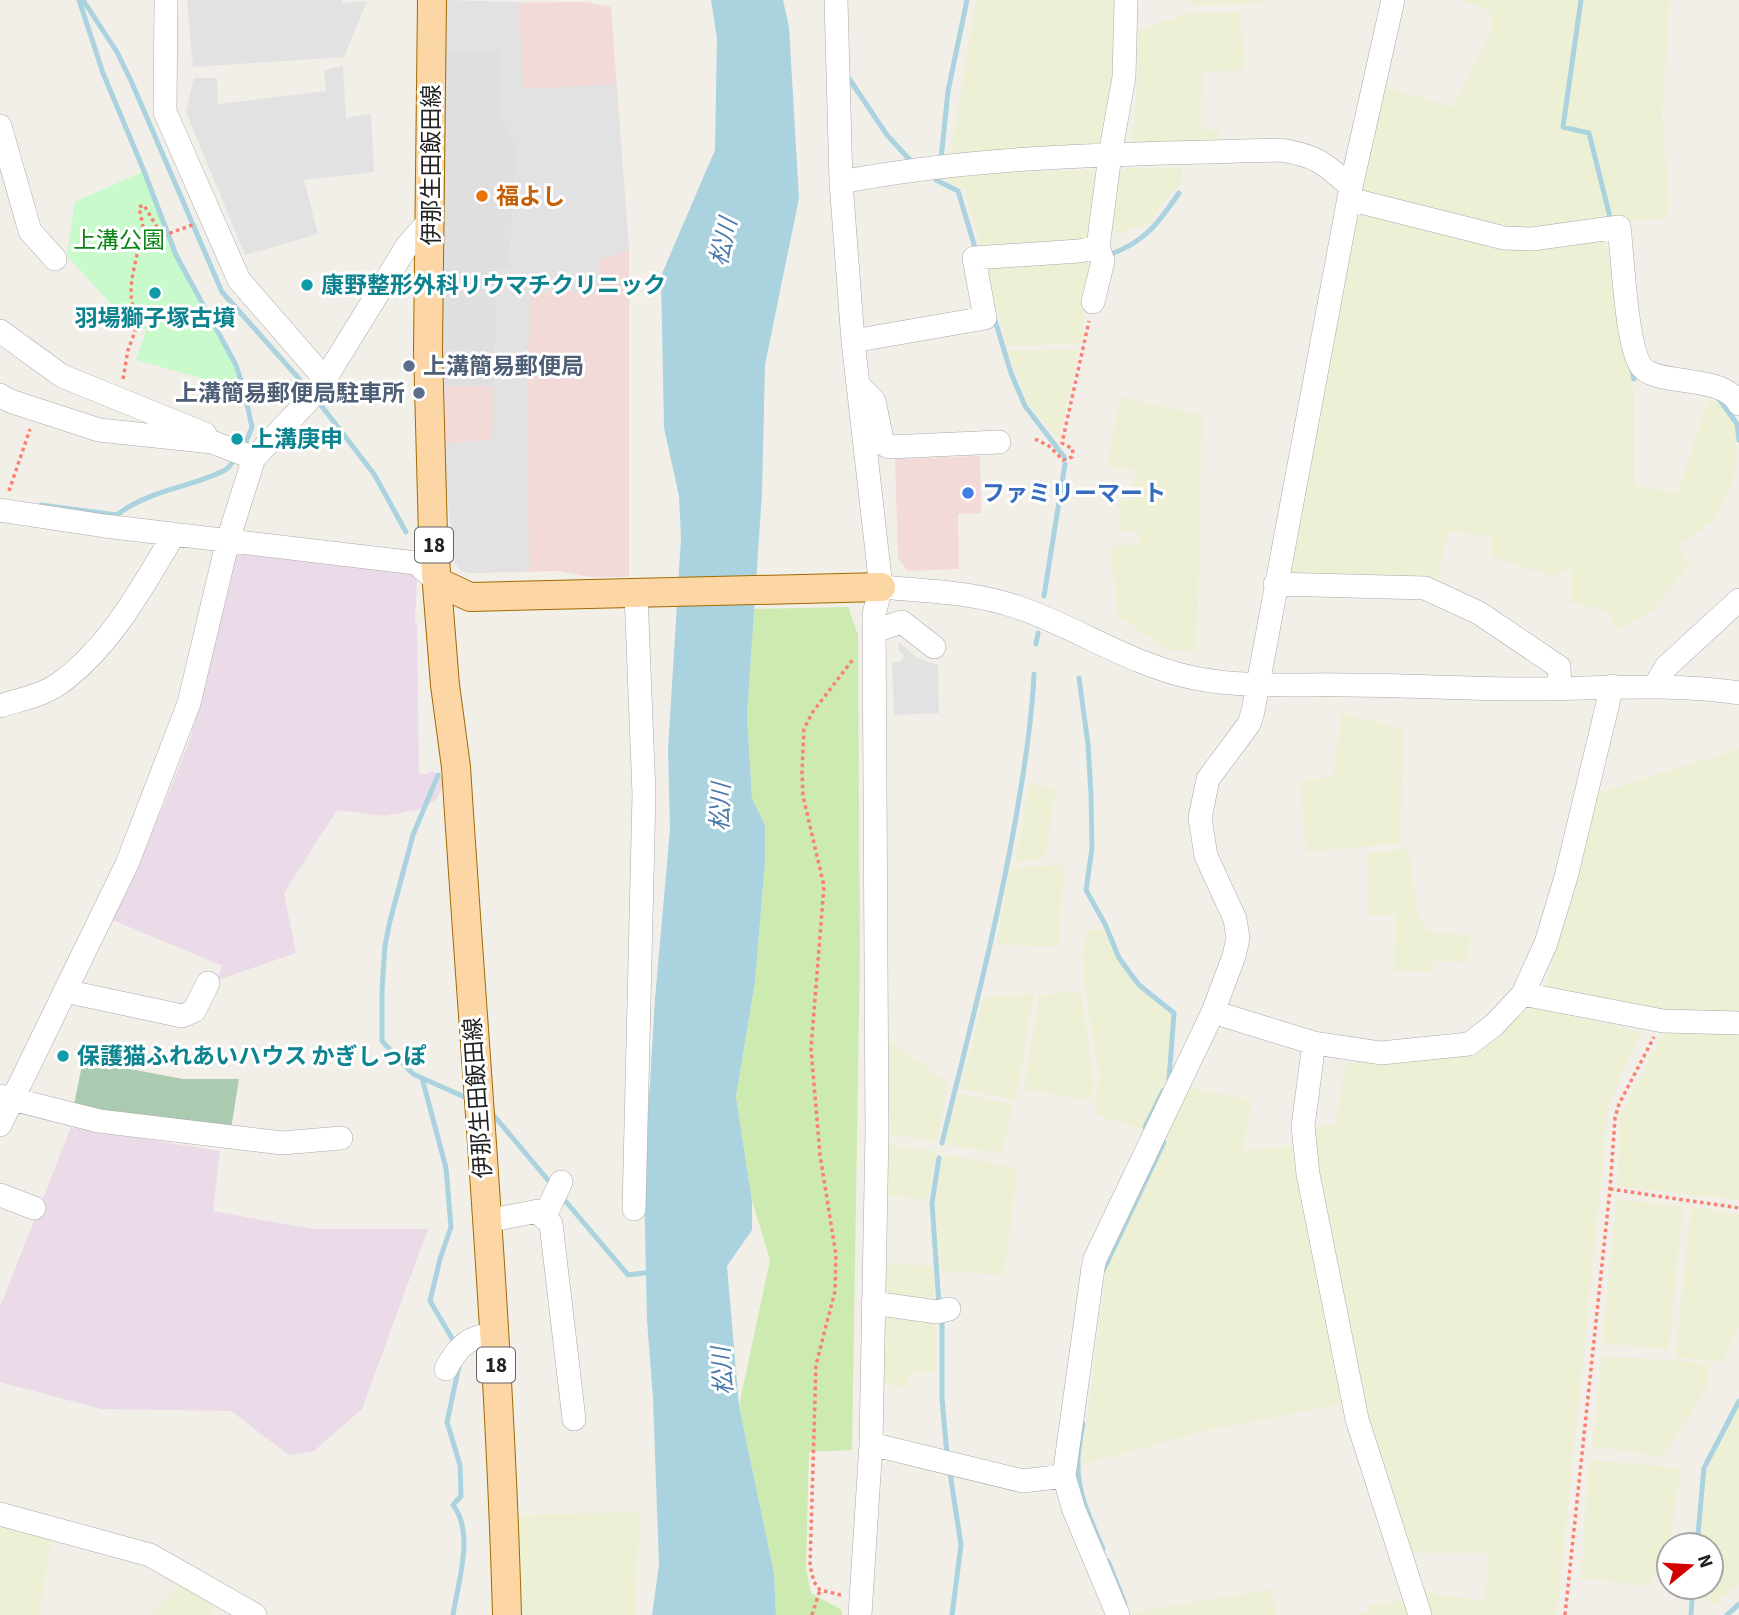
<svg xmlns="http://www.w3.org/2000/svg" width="1739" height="1615" font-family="'Source Sans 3','Noto Sans JP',sans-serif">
<rect width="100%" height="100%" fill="#f2efe9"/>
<path fill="#e0dfdf" d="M500,50L501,115L517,147L509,268L499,270L494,386H437L442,51Z"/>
<path fill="#f2dad9" d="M489,0V3L583,2L611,7L629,250V577H589L560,571L469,573L460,570L455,563L437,386H494V392L509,268L517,147L501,115L500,50L442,51Z
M980,456L981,513L958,514L959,569L908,571L898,558L895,459Z"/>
<path fill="#ebdbe8" d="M234,550L410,567L417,581L415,621L417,625L419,774H426L431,771L447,778L436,800L417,810L385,816L337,810L284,893L296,953L215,981L223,966L110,919L163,807L191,737Z
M71,1127L220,1151L213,1211L313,1229H428L362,1409L314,1451L289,1455L231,1411L101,1409L0,1382V1307Z"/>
<path fill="#eef0d5" d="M976,0H1114L1117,75L1104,150L950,159Z
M1190,0H1262V4L1190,6Z
M1463,0H1670L1662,116L1670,209L1664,219L1606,223L1528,235L1359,194L1384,92L1388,88L1453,107L1492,31L1491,13Z
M1239,12L1246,70L1202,72L1201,128L1219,131V149L1131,148L1138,77L1137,31L1189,13Z
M1127,168H1182V182L1159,207L1153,219L1145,224L1120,234L1108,232L1117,180L1121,171Z
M1092,170L1095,178L1086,242L982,251L964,191L949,182V174Z
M1359,208L1535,244L1604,237L1634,390V486L1678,492L1707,401L1722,402L1737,424L1734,481L1715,520L1678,546L1691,563L1653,610L1616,631L1607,611L1570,602L1572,570L1551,576L1492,557V536L1449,532L1436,582L1286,575Z
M1090,261L1082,343L1007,346L985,268Z
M1007,350H1079L1059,440L1029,406Z
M1120,397L1202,415L1197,651L1169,650L1118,617L1110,546L1140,544V532L1119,531V499L1132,500L1135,470L1107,466Z
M1342,713L1403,729L1401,843L1307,852L1300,781L1333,776Z
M1739,749V1014H1705L1635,1006L1552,992L1547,984L1564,897L1591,795Z
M1029,783L1056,789L1045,856L1033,860L1015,862Z
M1408,848L1419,919L1428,931L1471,936L1468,962L1433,961L1434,972L1393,971L1396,915L1369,916L1368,854Z
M1064,865L1059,947L996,944L1010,867Z
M1088,930H1104L1116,958L1135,983L1171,1015L1167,1076L1142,1129L1099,1116L1095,1103L1099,1077L1084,982L1082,955Z
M1081,991L1095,1088L1090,1100L1024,1090L1039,995Z
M1034,994L1016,1100L960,1089L984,996Z
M1534,1007L1641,1032L1609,1105L1557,1615H1425L1423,1592L1485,1601L1489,1553H1411L1362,1414L1311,1127L1335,1124L1346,1063L1472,1054L1518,1014Z
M1665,1029L1739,1032V1200L1617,1186L1620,1115Z
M890,1041L948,1083L937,1142L886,1133Z
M1184,1087L1252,1100L1243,1150L1296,1146L1343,1404L1205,1431L1081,1465L1107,1266L1166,1141L1162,1135Z
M958,1093L1012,1104L1003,1150L995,1153L945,1144Z
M884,1144L936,1152L928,1200L884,1195Z
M943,1154L1018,1168L1004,1275L940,1271L935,1204Z
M1616,1199L1683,1206L1669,1350L1602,1343Z
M1691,1206L1739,1215V1327L1723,1362L1675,1357Z
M882,1263L932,1266L936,1305L880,1300Z
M881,1312L935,1318L936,1372L910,1374L907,1386L892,1387V1382L884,1383L879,1376Z
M1602,1356L1710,1363L1706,1390L1662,1457L1592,1446Z
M1739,1406V1584L1713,1606L1696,1589V1587H1711V1545H1700L1707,1469Z
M1589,1460L1681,1468L1670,1541L1660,1570L1647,1586L1581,1578Z
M640,1512L635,1615H515L512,1515Z
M0,1524L52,1537L39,1615H0Z
M181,1582L217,1602L210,1615H151Z
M1272,1589L1276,1615H1132V1612Z
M1408,1600L1409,1615H1354L1369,1612V1605Z"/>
<path fill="#cdebb0" d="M848,607L858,635L860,951L852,1450L809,1452L806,1568L811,1593L842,1610V1615H776L774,1573L739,1406L770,1260L752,1201L736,1097L755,982L765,862V825L752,798L747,716L754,609Z"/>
<path fill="#aacbaf" d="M83,1060L183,1079H239L230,1135L73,1110Z"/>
<path fill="#c8facc" d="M144,171L176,255L236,365L244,390L136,360L146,330L124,318L67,256L75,202Z"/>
<path fill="#e2e2e2" d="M187,0H342L343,3L367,1L344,57L193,67Z
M442,0L518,2L524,89L616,84L629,250L600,260L597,292L531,293L527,375L529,571L469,573L460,570L455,563L441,444L492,439L499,269L509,268L517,147L501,115L500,50L442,51Z
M343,66L346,118L371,114L374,172L304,180L318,234L245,255L186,112L194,78H217L218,104L326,91L324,70Z
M899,642L917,658L938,665L939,713L894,715L892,662H900L904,656L899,651Z"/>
<path fill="#aad3df" d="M711,0H783L789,27L799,198L765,365L762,493L747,716L752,798L765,825V862L755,982L736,1097L752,1201V1230L727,1266L739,1406L774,1573L776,1615H652L659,1565L653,1398L647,1320L644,1182L655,999L670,829L668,750L681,538L679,496L664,428L661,276L715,150L717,38Z"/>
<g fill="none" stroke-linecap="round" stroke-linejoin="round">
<path stroke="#aad3df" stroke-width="5" d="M79,0L103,73L144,171L176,255L236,365L244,390L252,427L244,447
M83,0L117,52L132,83L222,292L309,390
M1581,0L1563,127L1589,133L1611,221
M850,80L887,135L910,160
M941,159L948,91L967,0
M936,180L958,191L976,251
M1111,254C1145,242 1160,221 1179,193
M994,317L1011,373L1025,406L1065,458
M1631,366L1634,379
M1719,399L1737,424L1739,440
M317,400L374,474L406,532
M41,505L117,515C148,490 193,487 225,470C230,467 233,462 236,457
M1044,596L1065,464
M1036,644L1038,633
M1079,678L1088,744L1091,795L1092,848L1086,890L1105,924L1119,958L1139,985L1174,1013L1169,1079
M438,775L413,835L390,921L385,945L382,991V1041L413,1074L469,1099
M422,1078L446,1168L451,1227L440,1259L430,1301L453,1340
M490,1111L553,1186
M1145,1127L1163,1091
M942,1143C969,1032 998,923 1017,811C1025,765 1032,720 1034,674
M562,1197L628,1275L652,1272
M1104,1269L1164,1142
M939,1305L932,1203L939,1158
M942,1320V1398L947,1455
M1083,1424C1081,1437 1078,1450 1078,1463C1077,1493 1092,1522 1103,1549
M950,1473L961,1545L952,1615
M1697,1545L1704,1468L1739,1401
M1108,1561L1125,1604
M453,1615C458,1582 475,1533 453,1505L461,1496L460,1465L447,1422L459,1366
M1691,1615L1693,1587
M1727,1615L1739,1604"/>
<defs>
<path id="minor" d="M166,0L165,112L239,280L325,379
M836,0L841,182L853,341L881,587L874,614L877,1133L871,1444L860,1615
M0,126L30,231L55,259
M841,182C986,154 1135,154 1281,150C1317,156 1324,163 1351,187
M1349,199L1504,238L1532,239L1619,227C1623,258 1626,344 1641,366C1656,387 1723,373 1739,404
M1098,247L1110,155L1124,77L1126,0
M0,331L62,376L205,434
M853,341L985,318L974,258L1079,251L1098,247L1103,261L1093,302
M860,387L874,401L883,444L889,447L999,442
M0,395L10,401L99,430L212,442L254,458
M0,510L105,526L416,563L438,582
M1275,584L1425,588L1479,613L1559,667L1560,688
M881,587C926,591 973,592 1017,607C1077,627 1130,665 1194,678C1243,688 1297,684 1347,685C1412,685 1478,690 1543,689C1609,688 1673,683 1739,693
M874,631L902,622L934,647
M1655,686L1666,667L1739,600
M0,706C20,699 42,696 60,683C111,646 143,586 174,534
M65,991L182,1016L194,1011L208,983
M1523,994L1663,1021L1739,1023
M1213,1012L1314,1043L1381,1053L1469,1044L1494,1025L1523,994L1546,943L1566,877L1612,686
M1314,1043L1303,1126L1308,1174L1357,1419L1420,1615
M0,1096L99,1121L282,1143L341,1138
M0,1125L127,864L189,703L228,540L254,458L306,403L325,379L407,246L431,219
M0,1195L34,1208
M634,1209L644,794L636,593
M544,1218L561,1182
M487,1221L538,1211L551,1224L574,1419
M873,1303L937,1312L949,1309
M446,1369C456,1349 470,1333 494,1336
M871,1444L1023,1481L1064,1476
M0,1514L150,1555L255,1615
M1118,1615L1074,1510L1064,1476L1093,1268L1095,1259L1213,1012L1234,956L1238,938L1235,919L1206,856L1200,818L1208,779L1249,724L1253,711L1351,187L1393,0"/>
<path id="major" d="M432,0L428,350L433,535L445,685L456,767C474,1050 499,1332 507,1615
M438,582L470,597L881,587"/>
</defs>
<use href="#minor" stroke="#a9a9a9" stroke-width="24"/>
<use href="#major" stroke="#a06b00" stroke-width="30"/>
<path stroke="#fa8072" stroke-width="3.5" stroke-dasharray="3.5 3.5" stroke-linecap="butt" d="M123,379L128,350L139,321C124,295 134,272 139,245L146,242L139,207L144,205L162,236L195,224
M1035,439L1049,446L1063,460L1072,457L1073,449L1062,443L1089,321
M9,491L30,429
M1610,1189L1739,1208
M841,1595L820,1590L814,1582L810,1566L816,1365L835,1291L836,1255L820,1155L811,1049L824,886L803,796L802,771L804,729L812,713L854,658
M812,1615L820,1590
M1565,1615L1610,1189L1615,1118L1619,1104L1654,1037"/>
<use href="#minor" stroke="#fff" stroke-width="23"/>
<use href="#major" stroke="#fcd6a4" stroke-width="28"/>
</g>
<circle fill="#e8710a" stroke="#fff" stroke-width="2.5" cx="482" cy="196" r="7"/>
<g fill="#0f9aa8" stroke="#fff" stroke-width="2.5">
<circle cx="307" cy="285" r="7"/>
<circle cx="155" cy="293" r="7"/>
<circle cx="237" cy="439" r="7"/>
<circle cx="63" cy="1056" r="7"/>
</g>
<g fill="#5c6f8a" stroke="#fff" stroke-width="2.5">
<circle cx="409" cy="366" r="7"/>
<circle cx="419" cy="393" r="7"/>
</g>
<circle fill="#3f7fe0" stroke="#fff" stroke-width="2.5" cx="968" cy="493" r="7"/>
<g text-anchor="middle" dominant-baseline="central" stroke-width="6" stroke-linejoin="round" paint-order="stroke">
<g fill="#fff" stroke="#646464" stroke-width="2">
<rect x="415" y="527.5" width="38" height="35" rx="5"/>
<rect x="477" y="1347.5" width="38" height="35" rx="5"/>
</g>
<g font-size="21" font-weight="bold" fill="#222">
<text x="434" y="545">18</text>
<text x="496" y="1365">18</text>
</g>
<g font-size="23" fill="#222" stroke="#fff">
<text transform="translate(431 165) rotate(-90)">伊那生田飯田線</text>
<text transform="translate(478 1098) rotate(-94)">伊那生田飯田線</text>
</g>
<g font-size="23" font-weight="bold" fill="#c56008" stroke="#fff" text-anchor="start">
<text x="496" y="196">福よし</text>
</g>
<g font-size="23" fill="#0c8416" stroke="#fff">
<text x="119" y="240">上溝公園</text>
</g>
<g font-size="23" font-weight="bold" fill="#0d838f" stroke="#fff" text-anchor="start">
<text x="321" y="285">康野整形外科リウマチクリニック</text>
<text x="155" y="318" text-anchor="middle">羽場獅子塚古墳</text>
<text x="251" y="439">上溝庚申</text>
<text x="77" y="1056">保護猫ふれあいハウス かぎしっぽ</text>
</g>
<g font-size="23" font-weight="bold" fill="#4e5e75" stroke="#fff" text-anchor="start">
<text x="423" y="366">上溝簡易郵便局</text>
<text x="405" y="393" text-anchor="end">上溝簡易郵便局駐車所</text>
</g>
<g font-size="23" font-weight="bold" fill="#366cbe" stroke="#fff" text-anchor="start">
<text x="982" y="493">ファミリーマート</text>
</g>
<g font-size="24" font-style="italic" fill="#4a7aab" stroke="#fff">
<text transform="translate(724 242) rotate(-77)">松川</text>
<text transform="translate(721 807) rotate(-88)">松川</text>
<text transform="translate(723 1371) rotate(-94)">松川</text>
</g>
</g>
<g transform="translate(1690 1566) rotate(72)"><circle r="33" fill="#ffffff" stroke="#a7a7a7" stroke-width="2"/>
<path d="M0-5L12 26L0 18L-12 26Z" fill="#d40000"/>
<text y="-10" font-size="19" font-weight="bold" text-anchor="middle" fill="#222222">N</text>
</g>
</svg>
